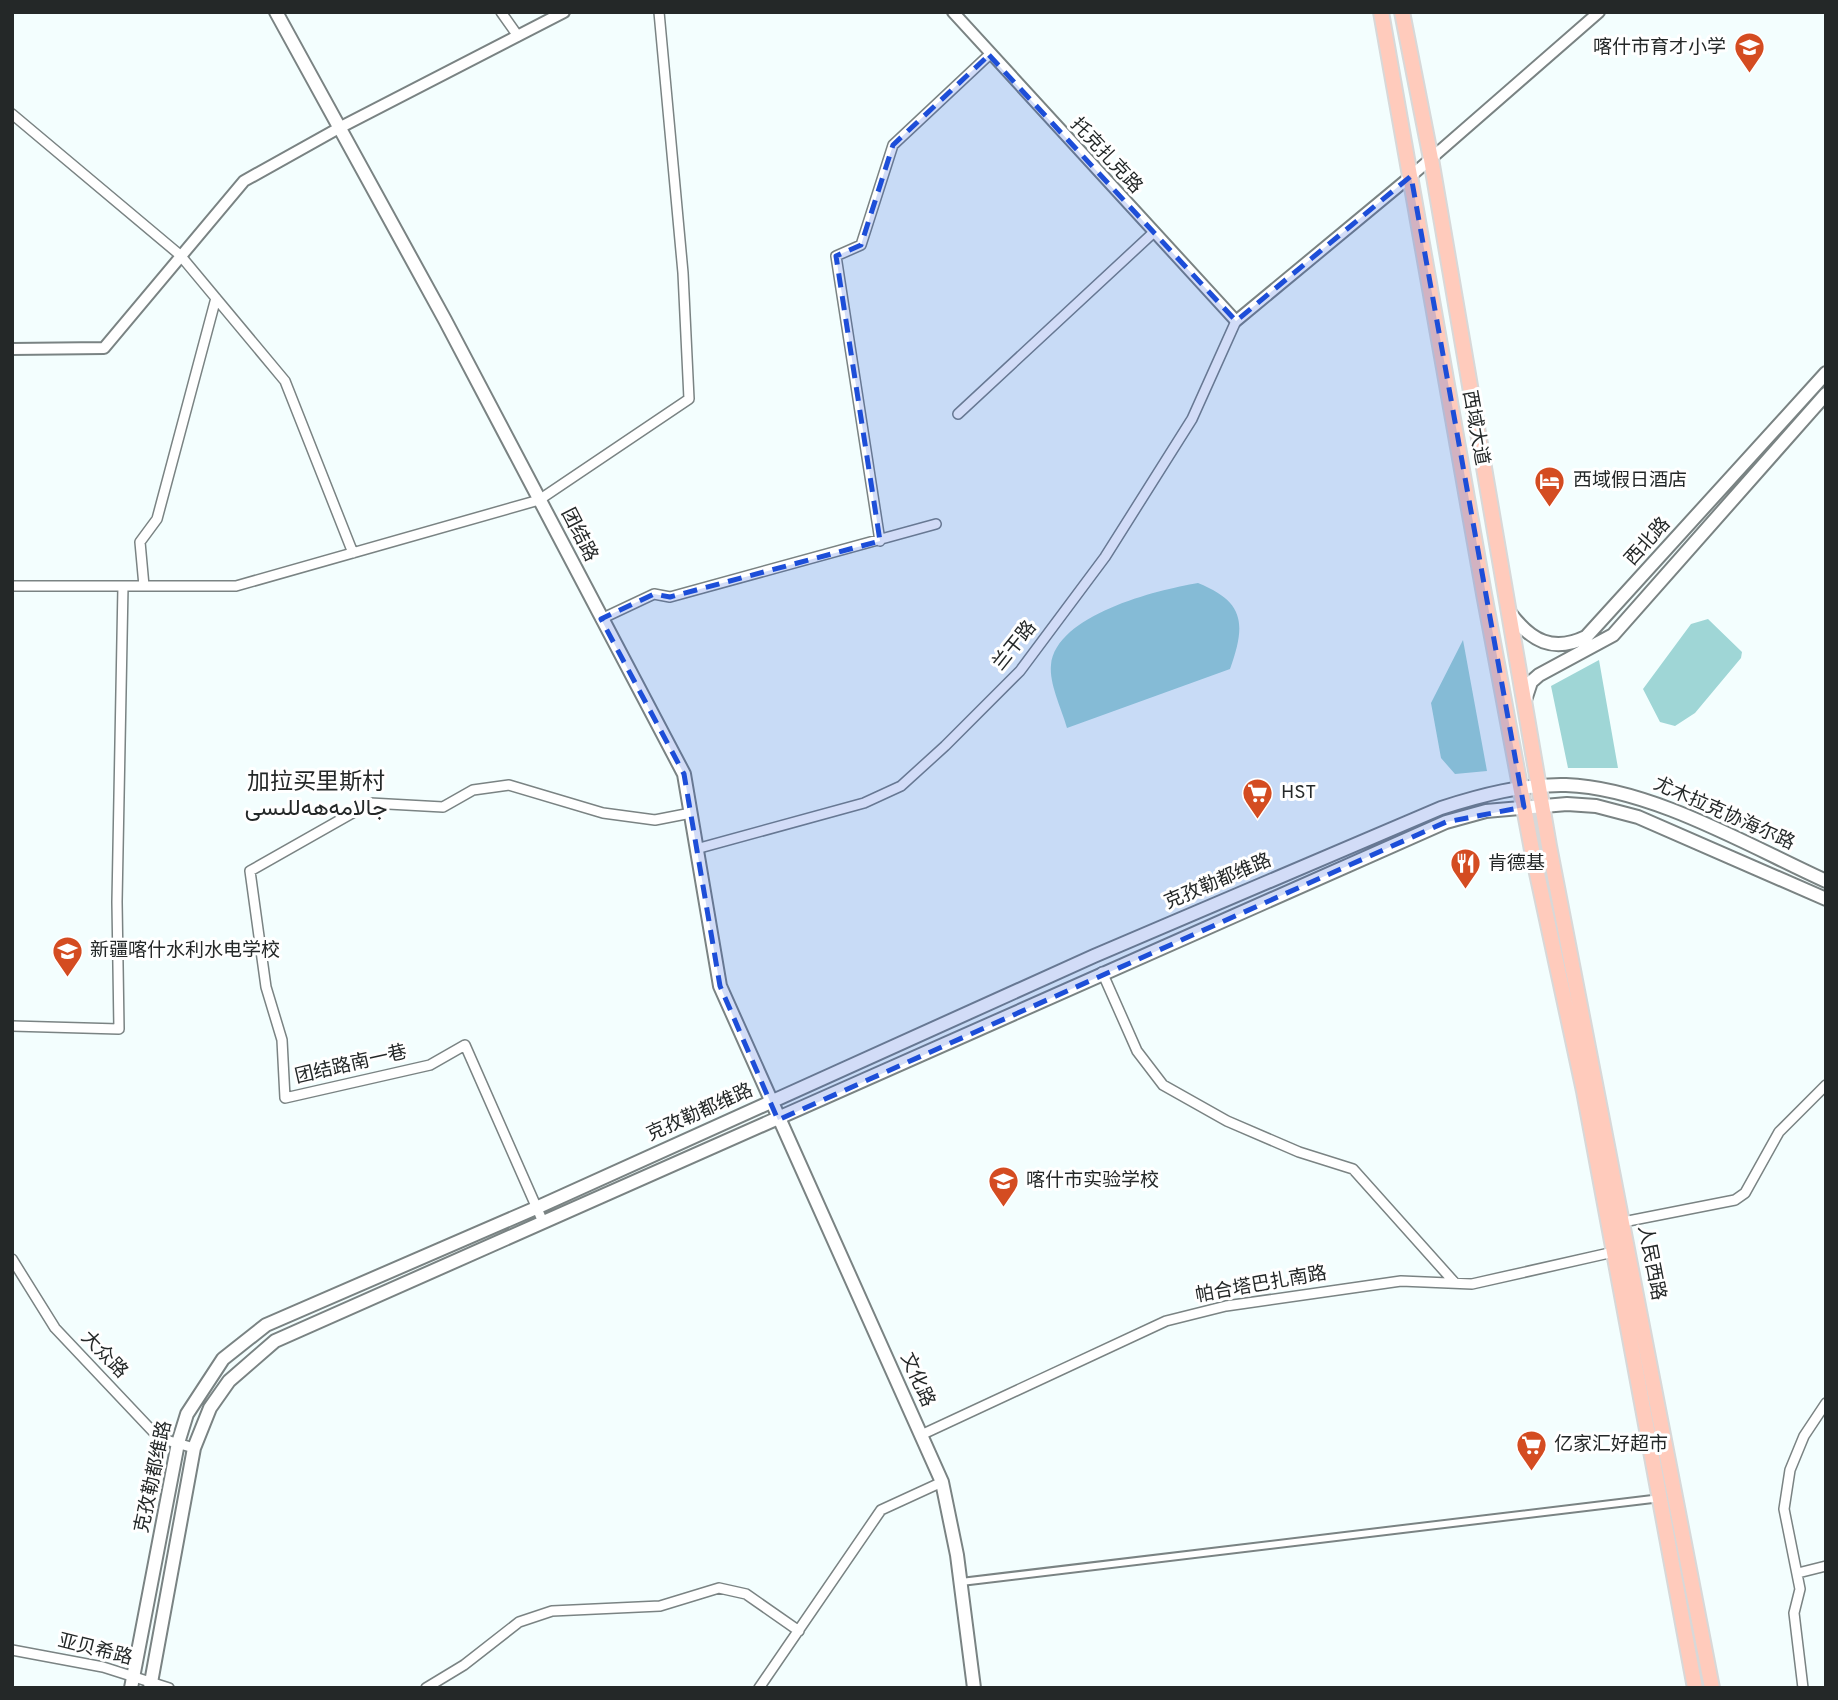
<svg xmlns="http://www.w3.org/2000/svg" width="1838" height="1700" font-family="Overpass,Vazirmatn,'Noto Sans SC',sans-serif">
<rect width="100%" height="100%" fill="#f3fefe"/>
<path fill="#9fd6d6" d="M1198,583C1245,602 1246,624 1230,669L1067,728C1062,710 1049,684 1051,665C1056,615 1156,590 1198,583Z
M1708,619L1742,652L1741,658L1695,713L1675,726L1660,722L1643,689L1691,624Z
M1463,640L1487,771L1455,774L1441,758L1431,703Z
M1599,660L1618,768H1568L1551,686Z"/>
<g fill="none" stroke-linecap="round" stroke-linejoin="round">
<defs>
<path id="pedestrian" d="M961,1582L1661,1498"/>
<path id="minor" d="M501,12L518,36
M12,114L180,255L285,381L353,553
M958,414L1153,233
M880,541L836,256L861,245L893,145L989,55
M12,586H236L539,500L689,399L683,273L659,12
M144,586L140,542L157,519L216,298
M601,619L654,594L670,597L936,524
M696,849L864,803L901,786L945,746L1020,671L1105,557L1192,419L1236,321
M1102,972L1137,1051L1163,1085L1227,1121L1299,1152L1353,1169L1455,1283
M12,1026L119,1029L117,902L123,586
M543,1222L465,1045L430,1065L285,1098L282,1040L266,987L250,871L370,803L443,807L473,790L509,785L603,813L655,820L691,813
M1618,1223L1735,1200L1745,1193L1779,1132L1826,1085
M12,1259L55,1328L159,1438L194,1448
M921,1435L1166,1321L1226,1306L1401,1281L1472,1284L1618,1251
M1798,1573L1826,1566
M12,1650L103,1667L169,1688
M426,1688L464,1665L519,1622L552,1611L660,1606L719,1588L746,1594L799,1631
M759,1688L881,1510L942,1482
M1803,1688L1794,1613L1800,1589L1784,1509L1790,1470L1804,1436L1826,1403"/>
<path id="tertiary" d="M953,12L1236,321L1411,176L1599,12
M12,349L104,348L244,181L339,128L564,12"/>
<path id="secondary" d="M276,12L445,320L684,774L720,986L942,1482L957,1555L974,1688
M1510,613C1531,641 1553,653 1586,637L1826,373
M1525,700L1531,682L1539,675L1613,635L1826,394
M131,1688L178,1443L187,1414L223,1359L266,1325L536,1208L1094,956L1441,808C1481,795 1523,784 1566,785C1651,788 1749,846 1826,881
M150,1688L194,1448L210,1408L229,1381L275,1341L1446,822L1486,811L1567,804L1596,806L1638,817L1826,899"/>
<path id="primary" d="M1381,12L1484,594L1532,850L1584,1091L1695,1688
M1402,12L1431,159L1549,846L1712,1688"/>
</defs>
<use href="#pedestrian" stroke="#7a8383" stroke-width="10"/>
<use href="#minor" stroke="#7a8383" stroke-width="12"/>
<use href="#tertiary" stroke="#7a8383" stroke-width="14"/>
<use href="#secondary" stroke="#7a8383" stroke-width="16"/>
<use href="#primary" stroke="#d8d8d8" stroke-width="18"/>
<use href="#pedestrian" stroke="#fff" stroke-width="6"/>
<use href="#minor" stroke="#fff" stroke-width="9"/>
<use href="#tertiary" stroke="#fff" stroke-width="10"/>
<use href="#secondary" stroke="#fff" stroke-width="12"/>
<use href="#primary" stroke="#ffcbbc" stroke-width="14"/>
</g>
<path fill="#1d4ed8" fill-opacity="0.2" stroke="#1d4ed8" stroke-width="5" stroke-dasharray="14 9" stroke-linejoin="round" d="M989,55L1236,321L1411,176L1524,807L1446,822L778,1120L720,986L684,774L601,619L654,594L670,597L880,541L836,256L861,245L893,145Z"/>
<defs>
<symbol id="school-pin" viewBox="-11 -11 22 30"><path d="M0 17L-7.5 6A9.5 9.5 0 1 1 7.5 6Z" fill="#d44c21" stroke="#fff"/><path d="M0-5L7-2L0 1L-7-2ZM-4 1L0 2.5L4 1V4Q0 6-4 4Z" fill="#fff"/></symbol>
<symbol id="hotel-pin" viewBox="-11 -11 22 30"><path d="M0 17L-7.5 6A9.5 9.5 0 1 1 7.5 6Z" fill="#d44c21" stroke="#fff"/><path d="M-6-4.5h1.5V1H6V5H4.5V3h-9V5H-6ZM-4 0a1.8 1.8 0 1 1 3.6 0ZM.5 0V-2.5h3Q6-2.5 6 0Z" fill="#fff"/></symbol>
<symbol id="supermarket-pin" viewBox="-11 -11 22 30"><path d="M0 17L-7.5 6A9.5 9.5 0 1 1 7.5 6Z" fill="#d44c21" stroke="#fff"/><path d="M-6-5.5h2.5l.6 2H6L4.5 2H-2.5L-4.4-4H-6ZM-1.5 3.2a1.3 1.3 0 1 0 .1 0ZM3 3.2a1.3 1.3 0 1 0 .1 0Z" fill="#fff"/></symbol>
<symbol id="restaurant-pin" viewBox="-11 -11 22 30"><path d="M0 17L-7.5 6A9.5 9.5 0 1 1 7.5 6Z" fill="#d44c21" stroke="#fff"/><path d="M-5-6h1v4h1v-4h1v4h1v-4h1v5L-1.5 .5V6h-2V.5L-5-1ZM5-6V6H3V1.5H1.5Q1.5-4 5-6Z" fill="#fff"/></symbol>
</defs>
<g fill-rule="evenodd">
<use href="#school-pin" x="1732" y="30" width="35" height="47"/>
<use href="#hotel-pin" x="1532" y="464" width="35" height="47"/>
<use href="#supermarket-pin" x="1240" y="776" width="35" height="47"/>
<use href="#restaurant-pin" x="1448" y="846" width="35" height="47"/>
<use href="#school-pin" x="50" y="934" width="35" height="47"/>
<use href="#school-pin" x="986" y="1164" width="35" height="47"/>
<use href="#supermarket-pin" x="1514" y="1428" width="35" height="47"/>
</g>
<g text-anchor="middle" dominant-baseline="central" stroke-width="6" stroke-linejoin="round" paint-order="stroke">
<g font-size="19" fill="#242828" stroke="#fff" text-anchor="start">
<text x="1726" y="48" text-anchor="end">喀什市育才小学</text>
<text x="1573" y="481">西域假日酒店</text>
<text x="1281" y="793">HST</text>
<text x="1488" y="864">肯德基</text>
<text x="90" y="951">新疆喀什水利水电学校</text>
<text x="1026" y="1181">喀什市实验学校</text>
<text x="1554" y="1445">亿家汇好超市</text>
</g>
<g font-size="19" fill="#242828" stroke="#fff">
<text transform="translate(1106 156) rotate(47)">托克扎克路</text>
<text transform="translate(1475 428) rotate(80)">西域大道</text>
<text transform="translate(579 535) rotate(63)">团结路</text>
<text transform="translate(1648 542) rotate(-48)">西北路</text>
<text transform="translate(1015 646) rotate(-51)">兰干路</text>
<text transform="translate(1724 814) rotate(24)">尤木拉克协海尔路</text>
<text transform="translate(1218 882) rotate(-23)">克孜勒都维路</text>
<text transform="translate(351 1065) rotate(-13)">团结路南一巷</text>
<text transform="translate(700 1113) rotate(-24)">克孜勒都维路</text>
<text transform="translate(1651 1263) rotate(79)">人民西路</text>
<text transform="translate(1261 1285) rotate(-10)">帕合塔巴扎南路</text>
<text transform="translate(104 1355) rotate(46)">大众路</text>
<text transform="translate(917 1380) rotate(66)">文化路</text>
<text transform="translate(154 1477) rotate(-78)">克孜勒都维路</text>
<text transform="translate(95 1650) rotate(14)">亚贝希路</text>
</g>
<g font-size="23" fill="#242828" stroke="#fff">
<text x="316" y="783">加拉买里斯村<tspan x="316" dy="26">جالامەھەللىسى</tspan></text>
</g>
</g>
<rect width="1838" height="1700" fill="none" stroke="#242828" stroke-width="28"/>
</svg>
